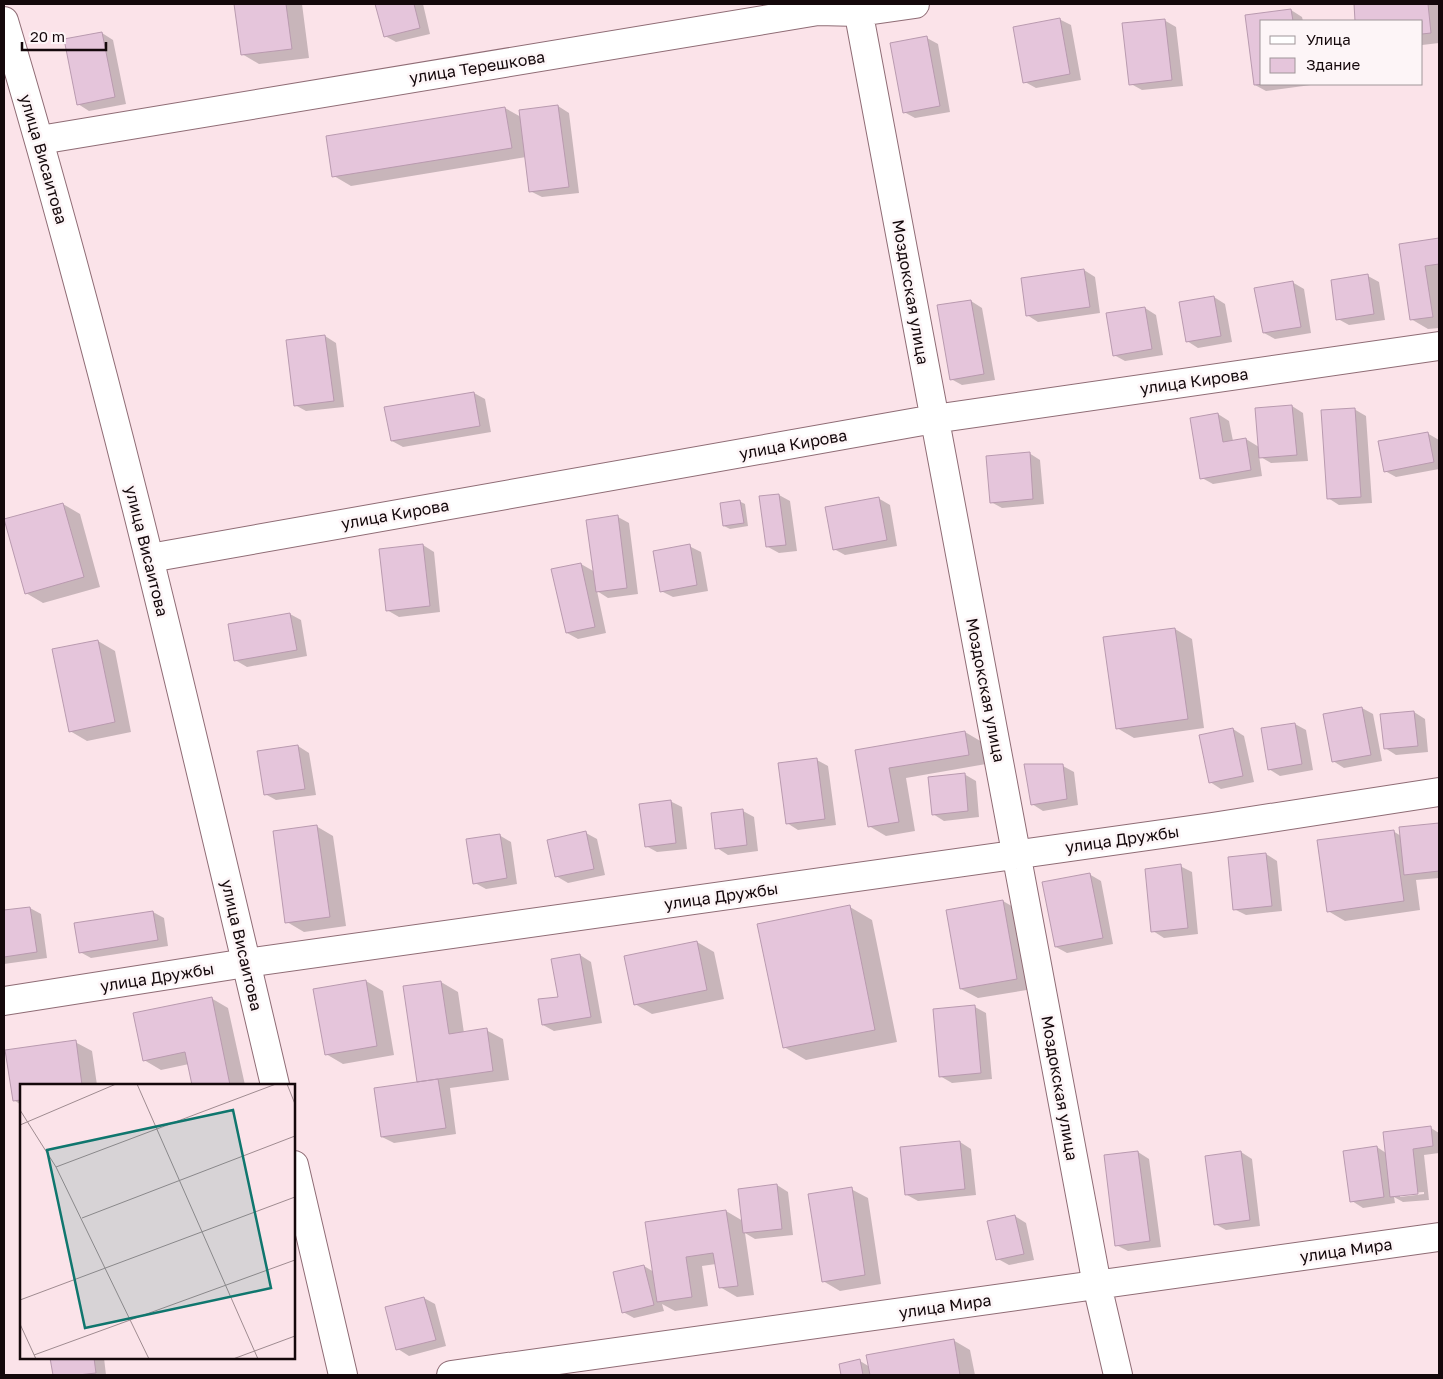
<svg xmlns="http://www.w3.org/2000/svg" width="1443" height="1379" font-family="'Golos Text',sans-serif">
<rect width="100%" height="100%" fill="#fbe3e9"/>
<path fill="#0003" fill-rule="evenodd" d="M236,4H302L309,58L259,64L242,54Z
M376,4H423L430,34L396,42L385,36Z
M1355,4H1439V43L1422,45V21H1357Z
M1291,10L1302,17L1303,21H1262V84H1311V85L1266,91L1255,85L1246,16Z
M1059,19L1071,25L1081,80L1036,88L1025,82Z
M1164,20L1176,27L1183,86L1142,90L1131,84Z
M102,33L113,40L126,104L89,111L78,104Z
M927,38L938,44L950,112L915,118L904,112Z
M558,106L569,113L579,193L542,197L530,191L526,157L351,186L334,176L505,108L521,117Z
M1439,239V328L1428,329L1411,319L1400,245Z
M1084,270L1095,277L1100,313L1038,322L1027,315Z
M1368,276L1379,282L1385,320L1349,325L1338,319Z
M1292,282L1304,289L1311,333L1275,339L1264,333Z
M1214,297L1225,304L1232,342L1198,348L1187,341Z
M971,301L982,308L995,380L962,385L951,379Z
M1145,308L1156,315L1163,355L1125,361L1114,355Z
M325,336L336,343L344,407L306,411L295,405L287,341Z
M474,393L485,399L491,432L403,447L392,441Z
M1292,406L1303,413L1308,461L1271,463L1259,456L1262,476L1213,484L1202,478L1218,414L1229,421L1233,441L1246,439L1259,447L1256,409Z
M1354,409L1366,416L1372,503L1339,505L1328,498Z
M1427,433L1439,440V469L1396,477L1385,471Z
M1029,453L1040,460L1044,504L1002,508L991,502Z
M779,495L790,501L797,551L779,553L768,547Z
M878,498L890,505L897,546L845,555L834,549Z
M739,501L745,504L748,526L730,529L724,526Z
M63,504L80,514L100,587L43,603L26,593Z
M618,517L629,523L638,594L608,598L597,591L606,633L578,639L567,633L581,564L595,572Z
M423,545L434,552L440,612L399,617L387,610Z
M689,546L701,552L708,591L673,597L661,591Z
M290,614L301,620L307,656L247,667L235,660Z
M1175,629L1192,639L1204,728L1134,738L1117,728Z
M98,641L115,651L131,732L87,741L70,731Z
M1362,708L1373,714L1382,761L1344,768L1333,761Z
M1414,712L1425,719L1428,752L1396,755L1385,748Z
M1295,724L1306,730L1313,770L1280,776L1269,769Z
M1233,729L1244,736L1254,782L1221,789L1210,782Z
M965,732L982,742L986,764L906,778L915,831L886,836L869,826L856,751Z
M298,746L309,753L316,795L276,800L265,794Z
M817,760L828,766L836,825L798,830L787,823Z
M1063,766L1074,772L1078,805L1043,811L1032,804Z
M964,774L976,781L979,817L944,821L933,814Z
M670,801L682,807L687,849L657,852L646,846Z
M743,811L754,817L758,851L728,855L717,848Z
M1439,824V878L1416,880L1420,910L1345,921L1328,911L1393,831L1401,836L1400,828Z
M316,826L333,836L346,926L304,932L287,922Z
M586,833L597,839L605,875L568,883L556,876Z
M499,835L511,842L517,884L486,889L475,883Z
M1266,854L1277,861L1282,911L1246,915L1234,909Z
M1180,866L1192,872L1198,934L1164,938L1153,931Z
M1089,874L1101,881L1113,944L1067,953L1056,947Z
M1003,901L1020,911L1033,989L978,998L961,989Z
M850,907L872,920L897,1042L806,1060L784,1047Z
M30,908L41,914L47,958L4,964V912Z
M153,912L164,918L168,946L91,958L80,952Z
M697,942L714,952L724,999L652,1014L635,1004Z
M580,955L591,962L602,1023L554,1031L543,1025L559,998Z
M366,981L383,991L394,1055L343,1064L326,1054Z
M441,982L458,992L464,1033L486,1030L503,1039L509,1080L450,1088L456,1134L394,1143L382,1137L421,1083Z
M211,998L228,1008L245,1085H193L189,1064L161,1070L144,1060Z
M975,1007L986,1013L992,1079L952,1083L940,1076Z
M75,1042L92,1051L97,1085H21V1105L14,1100L7,1051Z
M1431,1128L1439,1133V1153L1424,1155L1429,1200L1403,1202L1394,1197L1395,1203L1363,1208L1352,1201L1377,1147L1386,1153ZM1424,1192V1194L1400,1197V1194Z
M960,1142L971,1149L976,1195L918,1201L907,1195Z
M1138,1152L1149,1159L1161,1247L1128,1251L1116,1245L1105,1156Z
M1241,1152L1252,1159L1260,1226L1226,1230L1215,1224Z
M777,1185L788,1192L793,1235L755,1239L745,1233L754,1295L737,1297L720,1287L716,1264L702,1266L708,1306L675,1311L662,1304L664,1311L634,1318L623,1312L644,1266L654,1272L647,1223L726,1211L743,1221Z
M851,1189L868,1198L881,1284L840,1291L823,1281Z
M1015,1216L1026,1223L1034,1260L1009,1265L998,1259Z
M424,1298L435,1304L446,1346L409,1356L398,1349Z
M953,1340L970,1350L975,1375H843L840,1365L860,1361L870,1367Z
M51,1358H104L106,1375H54Z"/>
<path fill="#e5c5db" stroke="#b99aaf" d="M234,4H286L292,49L241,55Z
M375,4H414L420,28L384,37Z
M1354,4H1428L1431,33L1422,34V21H1355Z
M1291,9L1293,21H1262V84H1267L1254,85L1245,15Z
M1060,18L1070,74L1023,83L1013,27Z
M1165,19L1172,80L1129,85L1122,23Z
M102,32L115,97L77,105L64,39Z
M927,36L940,106L903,113L890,43Z
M558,105L569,187L529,192L519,110Z
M505,107L512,148L332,177L326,136Z
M1439,238V264L1425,266L1433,317L1410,320L1399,244Z
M1084,269L1090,307L1026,316L1021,278Z
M1368,274L1374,314L1336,320L1331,280Z
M1293,281L1301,327L1263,333L1254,288Z
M1214,296L1221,336L1186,342L1179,302Z
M971,300L984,374L950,380L937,305Z
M1145,307L1152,349L1113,356L1106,313Z
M325,335L334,401L294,406L286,340Z
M474,392L480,426L391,441L384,407Z
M1292,405L1297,455L1259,458L1255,408Z
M1355,408L1361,497L1327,499L1321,410Z
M1218,413L1223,442L1246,438L1251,470L1200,479L1190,418Z
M1428,432L1434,462L1384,472L1378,441Z
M1030,452L1033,499L990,503L986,456Z
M779,494L786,545L766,547L759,496Z
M879,497L887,540L833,550L825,507Z
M740,500L744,523L723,526L720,503Z
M63,503L84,577L25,594L4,519Z
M618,515L627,588L596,592L586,520Z
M423,544L430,606L386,611L379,549Z
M690,544L697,585L660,592L653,551Z
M581,563L595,627L566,633L551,569Z
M290,613L297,650L234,661L228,624Z
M1175,628L1188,719L1116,729L1103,637Z
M98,640L115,722L69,732L52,649Z
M1362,707L1371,755L1332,762L1323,714Z
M1414,711L1418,746L1384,749L1380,714Z
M1295,723L1302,764L1268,770L1261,728Z
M1233,728L1243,776L1209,783L1199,735Z
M965,731L969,755L889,768L899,822L868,827L855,750Z
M298,745L305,789L264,795L257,751Z
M817,758L825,819L786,824L778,763Z
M1024,764H1063L1067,799L1031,805Z
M965,773L968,811L932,815L928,777Z
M671,800L676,843L645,847L639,804Z
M743,809L747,845L715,849L711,813Z
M1439,823V871L1404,875L1399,827Z
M317,825L330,917L285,923L273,831Z
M1394,830L1404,901L1327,912L1317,840Z
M586,831L594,869L555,877L547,840Z
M500,834L507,878L473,884L466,839Z
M1266,853L1272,906L1233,910L1228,857Z
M1181,864L1188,928L1151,932L1145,869Z
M1090,873L1103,938L1055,947L1042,882Z
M1003,900L1017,979L960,989L946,910Z
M850,905L875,1030L783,1048L757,924Z
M30,907L37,952L4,957V910Z
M153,911L158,940L79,953L74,923Z
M697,941L707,990L634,1005L624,956Z
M580,954L591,1017L542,1025L538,999L558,997L551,959Z
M366,980L377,1046L325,1055L313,989Z
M441,981L449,1034L487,1028L493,1071L417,1082L403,986Z
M212,997L230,1085H192L185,1052L143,1061L133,1013Z
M975,1005L981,1073L939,1077L933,1009Z
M76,1040L82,1085H21V1100L13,1101L5,1050Z
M438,1079L446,1128L381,1137L374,1088Z
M1431,1126L1433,1146L1413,1149L1418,1194L1390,1197L1383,1132Z
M960,1141L965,1189L905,1195L900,1147Z
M1377,1146L1384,1197L1350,1202L1343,1151Z
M1138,1151L1150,1241L1115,1246L1104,1155Z
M1241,1151L1250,1220L1214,1225L1205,1156Z
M777,1184L782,1229L743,1233L738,1189Z
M852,1187L865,1275L822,1282L808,1194Z
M726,1210L738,1286L719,1288L713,1253L686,1257L692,1297L657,1302L645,1222Z
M1015,1215L1024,1254L996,1260L987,1221Z
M644,1265L654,1305L622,1313L613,1272Z
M424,1297L436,1340L396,1350L385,1307Z
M954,1339L960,1375H870L866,1355Z
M50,1358H94L96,1373L78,1375H53Z
M860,1359L863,1375H841L839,1364Z"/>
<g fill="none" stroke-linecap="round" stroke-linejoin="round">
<defs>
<path id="minor" d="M857,4L1097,1285L1118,1375
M40,140L818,11L859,12L915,4
M150,558L934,419L1439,346
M4,1001L246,963L1212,827L1439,792
M451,1375L1439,1237"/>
<path id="tertiary" d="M4,21C109,372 191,729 275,1085
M294,1165L343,1375"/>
</defs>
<use href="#minor" stroke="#8f6c75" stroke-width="30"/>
<use href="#tertiary" stroke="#8f6c75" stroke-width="30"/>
<use href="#minor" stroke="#fff" stroke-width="28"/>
<use href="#tertiary" stroke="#fff" stroke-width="28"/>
</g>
<g text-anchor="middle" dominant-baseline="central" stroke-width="5" stroke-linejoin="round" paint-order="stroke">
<g font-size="16" fill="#14080b" stroke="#fdf5f7">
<text transform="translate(477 67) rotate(-9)">улица Терешкова</text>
<text transform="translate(44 159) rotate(74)">улица Висаитова</text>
<text transform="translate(911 292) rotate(80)">Моздокская улица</text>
<text transform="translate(1194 381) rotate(-8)">улица Кирова</text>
<text transform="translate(793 444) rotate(-10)">улица Кирова</text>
<text transform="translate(395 514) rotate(-10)">улица Кирова</text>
<text transform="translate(147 551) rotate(76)">улица Висаитова</text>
<text transform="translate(986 690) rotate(79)">Моздокская улица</text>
<text transform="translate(1122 839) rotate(-8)">улица Дружбы</text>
<text transform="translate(721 896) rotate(-8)">улица Дружбы</text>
<text transform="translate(242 945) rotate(77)">улица Висаитова</text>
<text transform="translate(157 977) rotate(-9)">улица Дружбы</text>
<text transform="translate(1060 1088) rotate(80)">Моздокская улица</text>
<text transform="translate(1346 1250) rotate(-8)">улица Мира</text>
<text transform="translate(945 1306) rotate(-8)">улица Мира</text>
</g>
</g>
<g transform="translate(20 1084)">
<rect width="275" height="275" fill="#fbe3e9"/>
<path fill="none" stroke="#9f8b90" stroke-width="1" d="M117,0L238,275M267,0L275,20M0,26L36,83L129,275M0,41L96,0M36,83L256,0M62,134L275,52M0,216L275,113M0,240L16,275M14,271L275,176M213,275L275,252"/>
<path fill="#0f766e" fill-opacity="0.15" stroke="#0f766e" stroke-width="2.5" d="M213,26L251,204L65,244L27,66Z"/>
<rect width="275" height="275" fill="none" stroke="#14080b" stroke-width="2.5"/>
</g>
<rect width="1443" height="1379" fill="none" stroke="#14080b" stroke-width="10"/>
<rect x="1260" y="20" width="162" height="65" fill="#fdf5f7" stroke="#a09699"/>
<rect x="1270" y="36" width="25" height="8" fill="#ffffff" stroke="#a09699"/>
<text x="1306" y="45" font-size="15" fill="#14080b">Улица</text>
<rect x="1270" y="58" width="25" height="15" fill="#e5c5db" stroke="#a09699"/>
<text x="1306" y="70" font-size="15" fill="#14080b">Здание</text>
<path d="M22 42v8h84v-8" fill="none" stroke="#14080b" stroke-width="2.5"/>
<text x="30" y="42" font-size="15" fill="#14080b" stroke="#fdf5f7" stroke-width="4" paint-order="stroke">20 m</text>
</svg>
